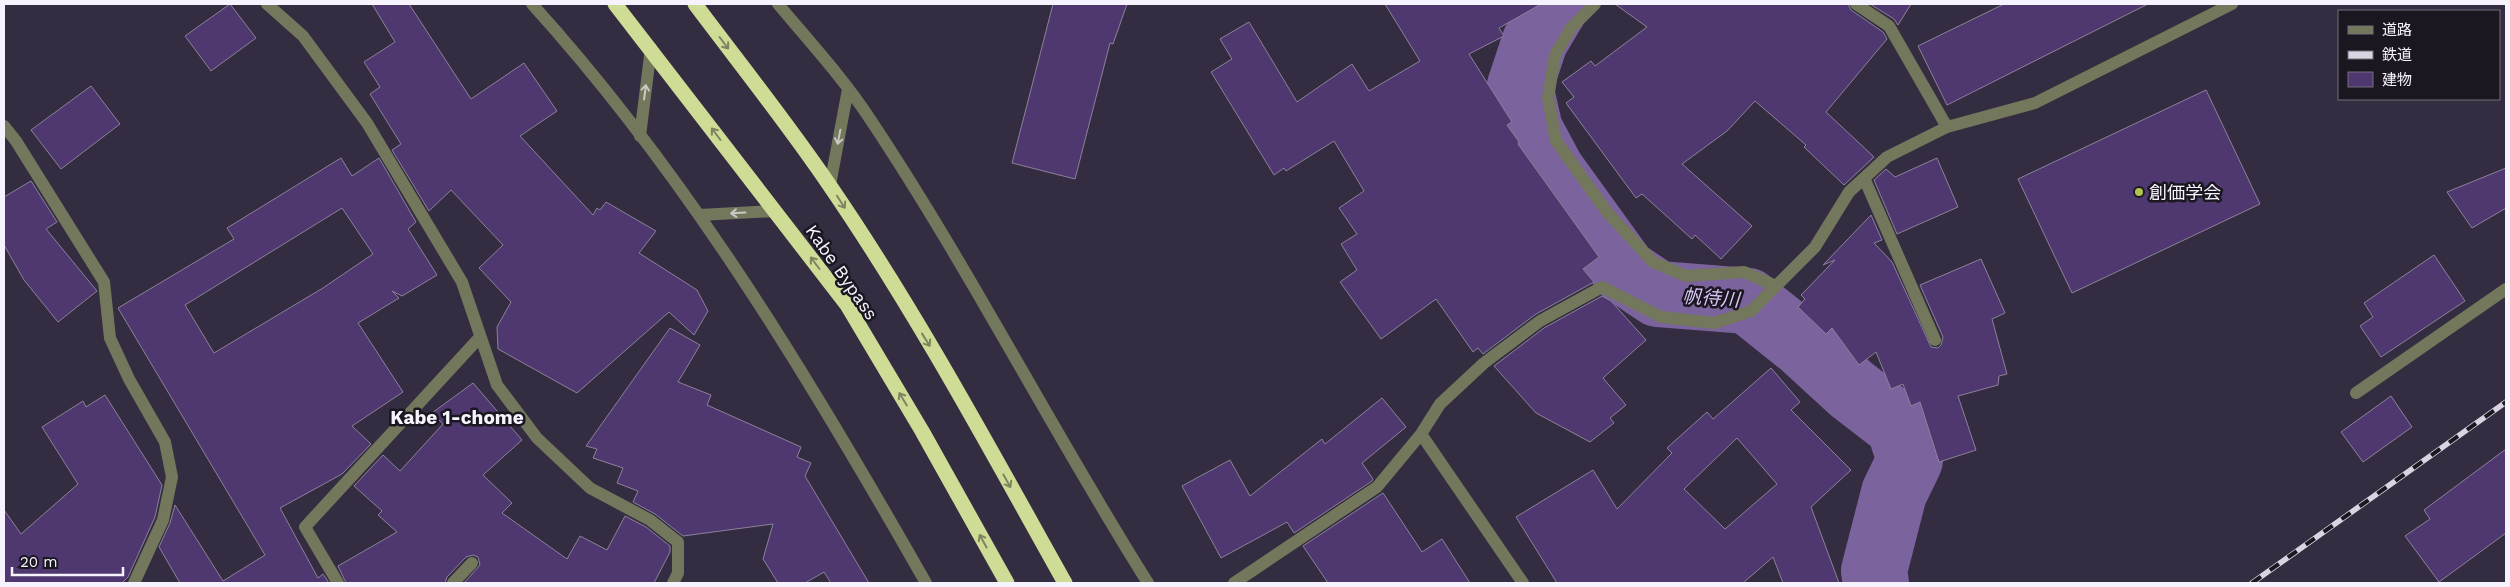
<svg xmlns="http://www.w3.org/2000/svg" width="2510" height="587" font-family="'Work Sans','Noto Sans JP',sans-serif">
<rect width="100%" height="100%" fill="#342c40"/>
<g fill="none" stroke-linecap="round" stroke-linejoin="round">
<path stroke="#7b639e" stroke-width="66" d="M1557,4L1535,41L1520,86L1530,130L1552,171L1625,272L1658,294L1748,301L1802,344L1851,389L1899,426L1910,460L1894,493L1874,571L1876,583"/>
</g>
<path fill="#4f386f" stroke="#8b829a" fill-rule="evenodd" d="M230,4L256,38L211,71L185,36Z
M372,4H409L471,99L524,63L557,111L520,136L593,215L597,208L600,210L606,202L656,231L639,253L697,290L708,311L694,335L669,312L577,393L498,349L497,327L511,302L479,268L503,245L451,190L429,211L392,150L401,144L370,94L380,87L364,62L395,42Z
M1053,4H1127L1113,44L1110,43L1075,179L1012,163Z
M1385,4H1541L1499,28L1504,36L1469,54L1512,122L1507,125L1519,142L1518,144L1599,257L1583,269L1594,282L1536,314L1483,354L1478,348L1473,352L1436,299L1381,339L1340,282L1357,270L1341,244L1357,234L1339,208L1364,191L1334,141L1286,171L1284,168L1274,175L1211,72L1232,59L1220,39L1249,22L1297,102L1352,64L1369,91L1420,61Z
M1615,4H1848L1851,10L1883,32L1887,39L1826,112L1874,157L1844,185L1804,147L1806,145L1755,101L1727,131L1682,164L1752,226L1721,259L1695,235L1692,239L1642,194L1636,198L1566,103L1574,97L1562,82L1591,61L1595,66L1647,27Z
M1870,4H1911L1898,25L1894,19Z
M2004,4H2148L1947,105L1918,46Z
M91,86L120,124L61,169L31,130Z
M2206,90L2260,204L2072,293L2018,179Z
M341,158L352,176L379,158L416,222L408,229L437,275L402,296L392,291L399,298L358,323L403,392L352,426L371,444L342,474L280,508L318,578L323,574L329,583H180L159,547L170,523L175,505L223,581L265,555L118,308L234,239L227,228ZM342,208L373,254L323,288L214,353L185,305Z
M1937,158L1958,207L1897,234L1874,180L1886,169L1895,177Z
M2506,168V208L2472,228L2447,192Z
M31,181L57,222L46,229L97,291L58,322L24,280L4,245V197Z
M1871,215L1882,240L1874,243L1892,262L1931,347L1938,348L1941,345L1943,337L1920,285L1981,259L2005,313L1992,319L2007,374L1999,376L1998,385L1958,396L1976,450L1939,462L1920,402L1911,406L1903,384L1891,389L1876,352L1859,365L1832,328L1826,334L1798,307L1805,299L1801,295L1835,260L1823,265Z
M2434,255L2465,301L2381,357L2360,326L2373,317L2364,303Z
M1602,296L1611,301L1646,340L1603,378L1626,405L1610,418L1614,423L1590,442L1536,413L1494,366L1544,328Z
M670,328L700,345L678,382L711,395L707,405L801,447L797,457L811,463L805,476L869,583H831L824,572L805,583H778L763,559L773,524L683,536L655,514L633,502L638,491L617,483L623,468L593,458L597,449L586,446Z
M1771,368L1800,402L1791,410L1851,470L1811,507L1839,583H1783L1773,557L1743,583H1557L1516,517L1593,470L1617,509L1672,453L1667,448L1707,412L1713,419ZM1737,438L1777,484L1725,529L1684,489Z
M473,383L522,440L483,475L512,503L502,513L567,559L580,536L607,550L625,516L646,527L670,546V552L654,583H464L480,565L478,557L473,555L466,557L447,577L445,583H346L338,566L397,532L378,515L382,511L354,486L383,455L400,471L443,424L432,413Z
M105,395L162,485L155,517L128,577L122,583H4V510L21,534L78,484L42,427L83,401L86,407Z
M2391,396L2412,427L2363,462L2341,432Z
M1382,398L1406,427L1362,463L1373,479L1372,481L1294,533L1287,522L1221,558L1182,486L1230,460L1250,496L1322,439L1325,444Z
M2506,449V533L2439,582L2405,536L2430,519L2424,510Z
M1383,493L1422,552L1442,539L1470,583H1328L1303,546Z"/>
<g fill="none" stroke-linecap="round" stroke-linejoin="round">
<path stroke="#73785c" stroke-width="12" d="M267,4L303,36L367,123L462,282L497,385L537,438L590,488L650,520L678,542V573L673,583
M532,4C689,177 811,381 926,583
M778,4C810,42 843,78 870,119C970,269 1052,431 1148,583
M1595,4L1571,28L1555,55L1548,98L1556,141L1607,212L1653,262L1686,276L1744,272L1776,286
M1856,4L1889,26L1947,127
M4,126L16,141L104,282L110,338L129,379L165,442L172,477L163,520L134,583
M640,136L651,48
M1864,178L1935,340
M830,185L848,89
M700,215L775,211
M2356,393L2506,289
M1421,434L1523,583
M338,583L305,527L480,337
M453,583L472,563
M1234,583L1377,487L1421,434L1440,404L1484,363L1540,321L1602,287L1661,317L1714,323L1751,311L1815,247L1849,192L1887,157L1947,127L2035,103L2232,4"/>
<path stroke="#cfdc95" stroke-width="15" d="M615,4L847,305L922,431L1007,583
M695,4C740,64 788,124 830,186C917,313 990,449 1065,583"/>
<defs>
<path id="rail" d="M2252,583L2506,402"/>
</defs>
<use href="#rail" stroke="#d9d4e1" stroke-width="5.5"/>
<use href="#rail" stroke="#1a1720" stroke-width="4" stroke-dasharray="11" stroke-linecap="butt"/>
</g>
<defs><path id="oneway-shaft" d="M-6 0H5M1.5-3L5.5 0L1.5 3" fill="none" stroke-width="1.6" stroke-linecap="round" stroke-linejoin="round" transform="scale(1.25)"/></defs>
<g stroke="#7e8360">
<use href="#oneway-shaft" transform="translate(724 43) rotate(53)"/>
<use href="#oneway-shaft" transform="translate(716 134) rotate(-127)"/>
<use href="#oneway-shaft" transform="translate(841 202) rotate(57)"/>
<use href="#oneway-shaft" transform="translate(815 263) rotate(-127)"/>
<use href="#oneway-shaft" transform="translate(926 340) rotate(58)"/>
<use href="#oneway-shaft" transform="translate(903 399) rotate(-121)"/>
<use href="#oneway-shaft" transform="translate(1007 481) rotate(61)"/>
<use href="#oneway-shaft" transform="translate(983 541) rotate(-119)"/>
</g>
<g stroke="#c9c8c5">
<use href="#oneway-shaft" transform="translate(645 92) rotate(-83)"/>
<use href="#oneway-shaft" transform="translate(839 137) rotate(101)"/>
<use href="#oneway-shaft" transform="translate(738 213) rotate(177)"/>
</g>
<circle fill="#b2c34c" stroke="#1a1720" stroke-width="2" cx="2139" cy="192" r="5"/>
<g text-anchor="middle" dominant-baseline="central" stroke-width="5" stroke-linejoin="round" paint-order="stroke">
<g font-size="18" fill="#f7f3fe" stroke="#1a1720" text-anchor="start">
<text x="2149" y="192">創価学会</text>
</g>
<g font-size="18" fill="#f7f3fe" stroke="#1a1720">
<text transform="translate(842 272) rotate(55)">Kabe Bypass</text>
</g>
<g font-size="19" font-style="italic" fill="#dac7fa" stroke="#1a1720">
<text transform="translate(1711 298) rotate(4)">帆待川</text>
</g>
<g font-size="19" font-weight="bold" fill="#f7f3fe" stroke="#1a1720">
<text x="457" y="417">Kabe 1-chome</text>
</g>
</g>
<rect width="2510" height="587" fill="none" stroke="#f7f3fe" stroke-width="10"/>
<rect x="2338" y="10" width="162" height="90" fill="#1a1720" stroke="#726f79"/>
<rect x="2348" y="26" width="25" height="8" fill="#73785c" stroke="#726f79"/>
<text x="2382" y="35" font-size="15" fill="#f7f3fe">道路</text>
<rect x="2348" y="51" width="25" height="8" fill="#d9d4e1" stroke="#726f79"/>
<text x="2382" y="60" font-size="15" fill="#f7f3fe">鉄道</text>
<rect x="2348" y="72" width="25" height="15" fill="#4f386f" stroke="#726f79"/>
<text x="2382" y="85" font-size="15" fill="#f7f3fe">建物</text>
<path d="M12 567v8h111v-8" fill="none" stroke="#f7f3fe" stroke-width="2.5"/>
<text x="20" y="567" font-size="15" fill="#f7f3fe" stroke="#1a1720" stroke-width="4" paint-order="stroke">20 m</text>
</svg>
